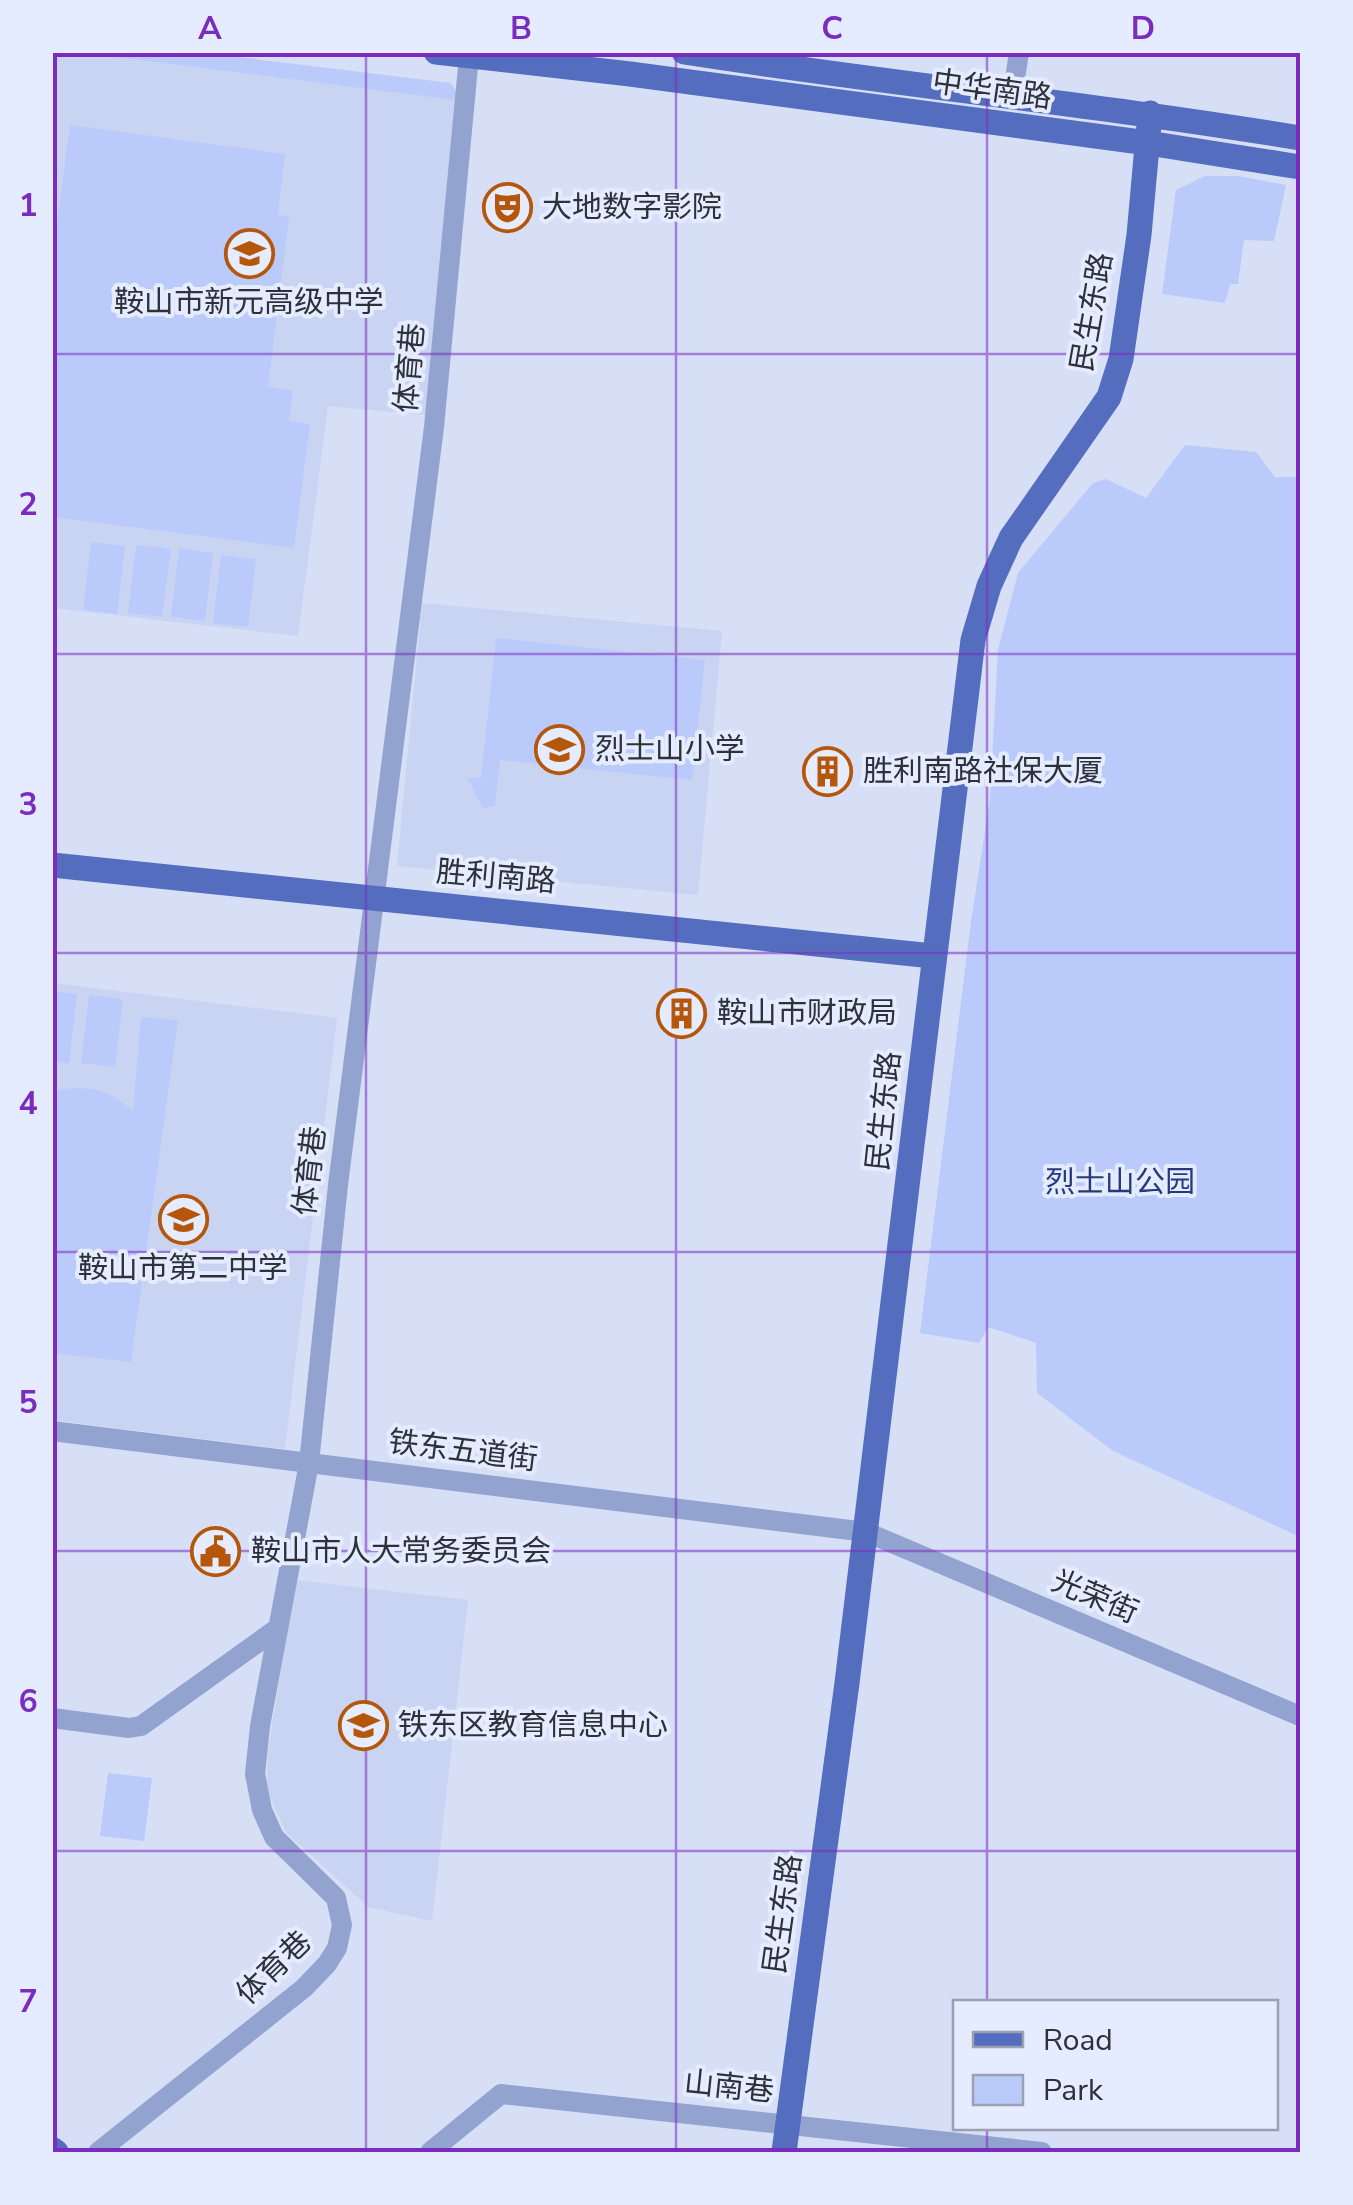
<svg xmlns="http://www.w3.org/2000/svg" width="1353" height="2205" font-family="'Nunito Sans','Noto Sans SC',sans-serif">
<rect width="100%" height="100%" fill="#d6dff6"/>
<path fill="#c9d4f2" d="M53,53H83L462,101L427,415L328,406L298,636L53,608Z
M422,603L722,631L698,895L397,866Z
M53,983L337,1018L285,1449L53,1420Z
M295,1580L468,1600L432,1921L368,1907L286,1832L267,1791L268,1751Z"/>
<path fill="#bacbfb" d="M83,53H206L451,83L462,101Z
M70,125L285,154L278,214L289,217L268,387L293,391L289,421L310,424L294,548L53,517L52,262Z
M1205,176H1238L1286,185L1274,241L1244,240L1238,284H1230L1225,303L1162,294L1176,190Z
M1185,445L1256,452L1275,477H1300V1537L1113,1451L1037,1393L1036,1343L988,1327L979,1343L920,1333L971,921L990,799L998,650L1018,573L1093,483L1106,479L1146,498Z
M91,542L125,546L117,614L83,610Z
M136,545L171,549L162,617L128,613Z
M179,548L213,553L205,621L171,617Z
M221,555L256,559L248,627L213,623Z
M496,638L705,660L692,780L500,760L495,806L483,808L467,778H481Z
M53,991L77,994L69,1063L53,1061Z
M89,995L123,999L115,1067L81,1063Z
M141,1017L178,1020L131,1362L53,1353V1091C87,1084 107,1088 133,1111Z
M108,1773L152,1778L144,1841L100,1836Z"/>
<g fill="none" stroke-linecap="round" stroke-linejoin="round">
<path stroke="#93a3d0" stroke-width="20" d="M1012,99L1019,52
M52,1431L866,1532L1300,1716
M52,1718L129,1728L141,1726L278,1628
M98,2152L304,1988L327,1964L337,1948L342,1925L336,1898L274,1837L262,1810L255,1774L260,1726L309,1463L338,1185L434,427L469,56
M430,2152L501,2094L1042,2152"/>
<path stroke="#546dbe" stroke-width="25" d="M436,52L630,74L1148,143L1300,167
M684,52C889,84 1096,104 1300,138
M52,865L933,956
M52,2149L56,2152
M784,2152L847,1683L973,640L989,586L1011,538L1109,397L1121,359L1139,235L1150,113"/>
</g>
<path fill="none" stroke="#7b2cbf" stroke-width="2.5" stroke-opacity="0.55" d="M366,52V2152M676,52V2152M987,52V2002M52,354H1300M52,654H1300M52,953H1300M52,1252H1300M52,1551H1300M52,1851H1300M987,2128V2152"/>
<defs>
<symbol id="theatre-ring" viewBox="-11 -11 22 22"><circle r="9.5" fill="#e5ecff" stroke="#b5560a" stroke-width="1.5"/><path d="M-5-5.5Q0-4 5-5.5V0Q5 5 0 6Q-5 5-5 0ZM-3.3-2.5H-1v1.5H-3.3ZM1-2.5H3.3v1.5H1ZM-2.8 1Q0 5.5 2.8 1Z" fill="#b5560a"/></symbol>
<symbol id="school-ring" viewBox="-11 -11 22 22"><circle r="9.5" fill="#e5ecff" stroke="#b5560a" stroke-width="1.5"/><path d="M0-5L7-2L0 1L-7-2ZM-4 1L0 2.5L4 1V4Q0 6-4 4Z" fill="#b5560a"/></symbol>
<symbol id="building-ring" viewBox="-11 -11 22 22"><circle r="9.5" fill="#e5ecff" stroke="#b5560a" stroke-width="1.5"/><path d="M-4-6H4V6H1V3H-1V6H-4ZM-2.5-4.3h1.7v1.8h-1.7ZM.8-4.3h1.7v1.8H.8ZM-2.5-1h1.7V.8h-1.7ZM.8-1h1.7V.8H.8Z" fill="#b5560a"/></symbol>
<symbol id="civic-ring" viewBox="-11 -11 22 22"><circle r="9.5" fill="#e5ecff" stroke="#b5560a" stroke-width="1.5"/><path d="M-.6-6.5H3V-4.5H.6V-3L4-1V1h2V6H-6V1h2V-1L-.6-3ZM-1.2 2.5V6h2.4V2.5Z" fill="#b5560a"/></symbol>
</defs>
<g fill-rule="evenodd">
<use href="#theatre-ring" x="480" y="180" width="55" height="55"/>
<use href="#school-ring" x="222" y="226" width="55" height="55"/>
<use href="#school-ring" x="532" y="722" width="55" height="55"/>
<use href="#building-ring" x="800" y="744" width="55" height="55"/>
<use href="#building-ring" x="654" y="986" width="55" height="55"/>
<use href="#school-ring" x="156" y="1192" width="55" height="55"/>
<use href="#civic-ring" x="188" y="1524" width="55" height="55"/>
<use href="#school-ring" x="336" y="1698" width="55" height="55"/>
</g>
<g text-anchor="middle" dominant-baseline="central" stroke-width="8" stroke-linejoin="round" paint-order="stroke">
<g font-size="30" fill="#2d3139" stroke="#e5ecff">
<text transform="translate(992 90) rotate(8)">中华南路</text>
<text transform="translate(1092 312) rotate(-80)">民生东路</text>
<text transform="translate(410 368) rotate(-85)">体育巷</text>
<text transform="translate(496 877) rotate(5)">胜利南路</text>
<text transform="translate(884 1111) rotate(-84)">民生东路</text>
<text transform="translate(310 1171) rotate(-83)">体育巷</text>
<text transform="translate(463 1451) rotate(7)">铁东五道街</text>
<text transform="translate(1095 1597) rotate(23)">光荣街</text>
<text transform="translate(783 1914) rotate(-82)">民生东路</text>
<text transform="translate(274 1968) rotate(-44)">体育巷</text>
<text transform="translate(729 2087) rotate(6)">山南巷</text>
</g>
<g font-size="30" fill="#2d3139" stroke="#e5ecff" text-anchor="start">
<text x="542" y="207">大地数字影院</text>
<text x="249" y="302" text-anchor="middle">鞍山市新元高级中学</text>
<text x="595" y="749">烈士山小学</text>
<text x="863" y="771">胜利南路社保大厦</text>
<text x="717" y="1013">鞍山市财政局</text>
<text x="183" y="1268" text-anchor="middle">鞍山市第二中学</text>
<text x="251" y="1551">鞍山市人大常务委员会</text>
<text x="398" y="1725">铁东区教育信息中心</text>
</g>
<g font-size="30" fill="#26387f" stroke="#e5ecff">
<text x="1120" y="1182">烈士山公园</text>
</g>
</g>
<rect width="1353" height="2205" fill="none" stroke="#e5ecff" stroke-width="110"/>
<rect x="953" y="2000" width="325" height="130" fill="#e5ecff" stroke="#9ba1b0" stroke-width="2.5"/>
<rect x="973" y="2032" width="50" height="15" fill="#546dbe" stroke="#9ba1b0" stroke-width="2.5"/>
<text x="1043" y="2050" font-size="30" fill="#2d3139">Road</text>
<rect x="973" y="2075" width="50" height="30" fill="#bacbfb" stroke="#9ba1b0" stroke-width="2.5"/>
<text x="1043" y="2100" font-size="30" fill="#2d3139">Park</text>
<rect x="55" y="55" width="1243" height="2095" fill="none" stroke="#7b2cbf" stroke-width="4"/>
<g font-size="32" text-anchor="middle" font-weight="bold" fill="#7b2cbf">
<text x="210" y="39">A</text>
<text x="521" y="39">B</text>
<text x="832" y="39">C</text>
<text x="1143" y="39">D</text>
<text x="28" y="216">1</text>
<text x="28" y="515">2</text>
<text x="28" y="815">3</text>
<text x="28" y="1114">4</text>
<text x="28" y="1413">5</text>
<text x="28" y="1712">6</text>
<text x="28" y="2012">7</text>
</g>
</svg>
